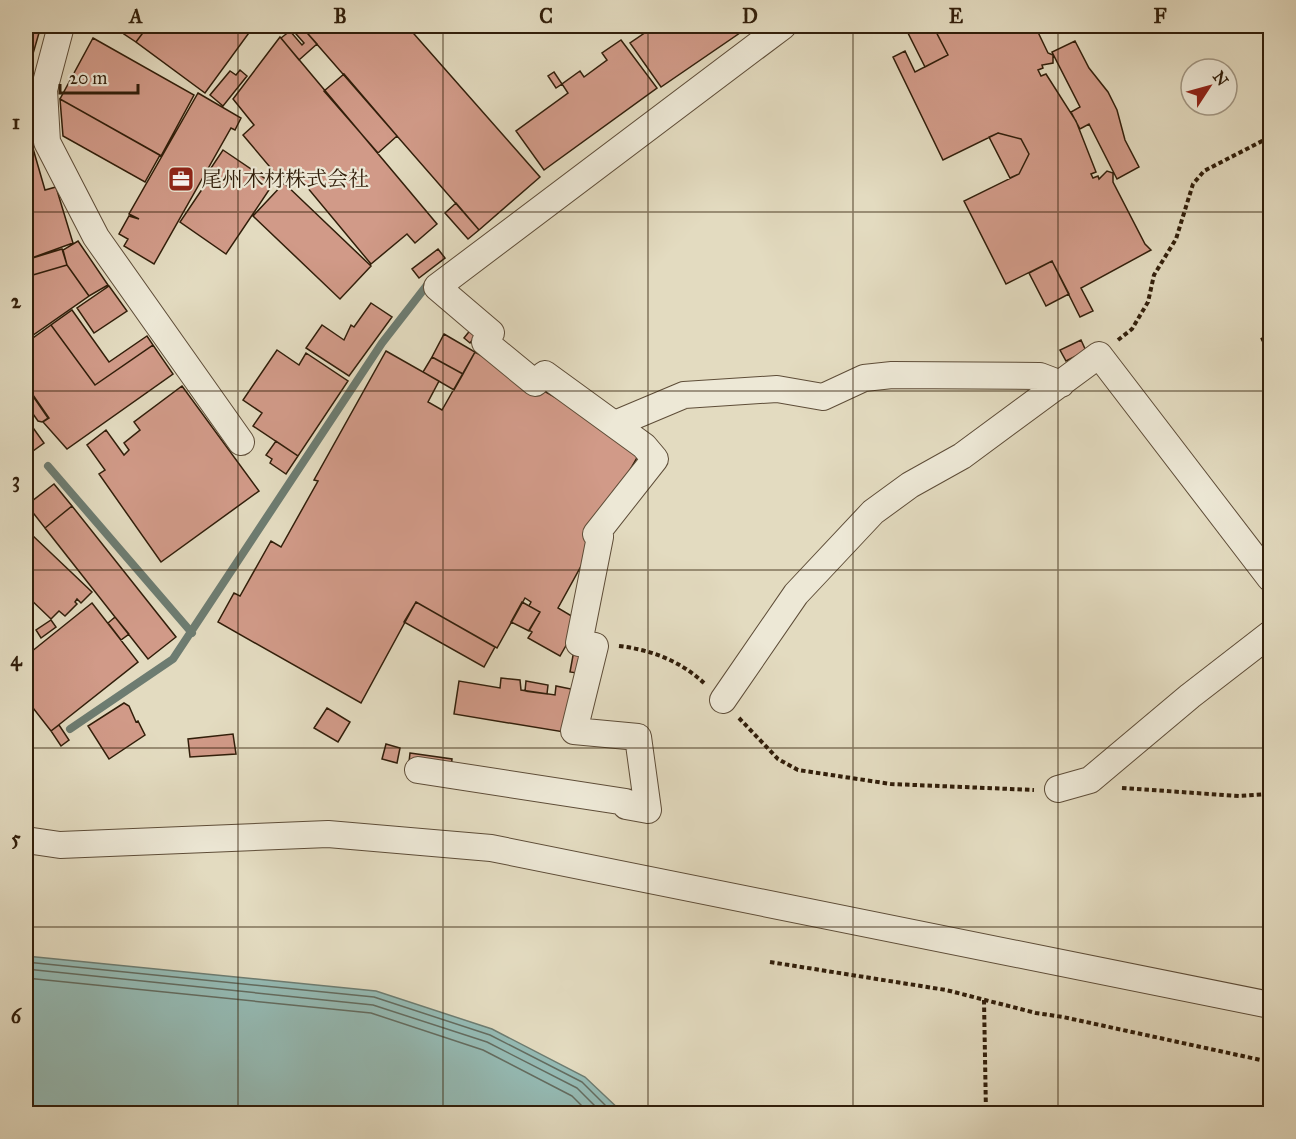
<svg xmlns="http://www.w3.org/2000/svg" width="1296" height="1139" font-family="'IM FELL Great Primer','Noto Serif JP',serif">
<rect width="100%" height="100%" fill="#e3dbc0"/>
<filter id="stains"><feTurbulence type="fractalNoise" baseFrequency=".00333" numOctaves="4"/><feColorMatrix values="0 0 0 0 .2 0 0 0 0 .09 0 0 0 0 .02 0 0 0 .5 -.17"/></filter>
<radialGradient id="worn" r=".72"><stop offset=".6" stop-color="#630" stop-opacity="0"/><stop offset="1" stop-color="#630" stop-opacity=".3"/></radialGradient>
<path fill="#95bbb5" stroke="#6d7c71" stroke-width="1.5" d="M26,956L376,991L492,1029L585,1077L623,1113H26Z"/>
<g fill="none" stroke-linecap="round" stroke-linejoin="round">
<path stroke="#636c60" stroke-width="1.5" d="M26,962L374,997L490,1035L582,1082L614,1114
M26,969L373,1005L487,1042L577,1088L603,1114
M26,978L371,1013L483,1050L572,1096L590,1114"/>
<path stroke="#6d7c71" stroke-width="8" d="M48,466L192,633
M70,729L173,659L382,343L431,280"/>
</g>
<path fill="#d19a88" stroke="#311e0a" stroke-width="1.5" d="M26,26H41L28,71H26Z
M130,26H148L136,42L124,34Z
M148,26H254L205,93L136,42Z
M289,26H301L317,44L299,60L281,38L290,31L302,45L304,43Z
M301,26H407L540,177L479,230Z
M655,26H750L661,87L630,43Z
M918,26H933L948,55L925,67L907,31Z
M933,26H1035L1048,53L1053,55V63L1042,65L1043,68L1038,70L1041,76L1046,74L1076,121L1096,172L1091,174L1093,178L1098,176L1099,179L1107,171L1113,173V182L1145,244L1151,250L1081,288L1093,311L1080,317L1052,261L1006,284L964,201L1019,174L1029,154L1021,139L998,133L943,160L893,57L905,51L915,72L948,55Z
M280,37L437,224L415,243L407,234L371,264L292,169L280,179L243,135L254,125L233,99Z
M93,38L194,95L161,156L60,99Z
M621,40L657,88L544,170L516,131L568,93L562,84L580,71L584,77L607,60L602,53Z
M1075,41L1089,68L1108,92L1117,110L1125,140L1139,167L1117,179L1089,124L1080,129L1071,112L1080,107L1052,52Z
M240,70L247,76L223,106L210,95L230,71L236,75Z
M554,72L562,84L556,88L548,76Z
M344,74L397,136L378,153L324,91Z
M198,93L241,118L235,130L231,128L154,264L124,246L128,239L119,234L129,216L139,219L129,214Z
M60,99L160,155L145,182L63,136Z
M998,133L1021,139L1029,154L1019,174L1010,178L989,137Z
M32,145L45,190L56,187L73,243L26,260V147Z
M223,150L273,184L226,254L180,222L213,173L209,171Z
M284,183L371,266L340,299L253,216Z
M456,203L479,230L468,239L445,213Z
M78,241L108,285L89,296L67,265L63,250Z
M62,249L67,265L26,277V260Z
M438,249L445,258L419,278L412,269Z
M1052,261L1069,294L1046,306L1029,273Z
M67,265L89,296L26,340V277Z
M109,286L127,311L94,333L77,308Z
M371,303L392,317L349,376L306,348L322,325L344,340L351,325L354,327Z
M72,310L109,362L147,336L153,345L95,385L51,325Z
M51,325L95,385L153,345L173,374L67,449L43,422L49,418L26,385V343Z
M472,328L478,333L470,343L464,338Z
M444,334L475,352L463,374L432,357Z
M1081,340L1086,351L1066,361L1060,350Z
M277,350L299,365L306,353L348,381L298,456L253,426L262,413L243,400Z
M386,351L439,381L428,402L442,410L475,352L643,447L593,535L597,537L558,608L580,621L560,656L528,638L532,632L529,630L540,612L529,606L531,602L525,598L497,648L416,602L361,703L218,622L234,593L240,596L271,541L281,547L318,481L314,480Z
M432,357L463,374L454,390L423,372Z
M26,386L48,418L42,422L38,421L26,404Z
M182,386L259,491L161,562L99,474L105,470L87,445L106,430L124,455L129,450L124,443L140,430L134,422Z
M31,425L44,443L33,451L26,440V429Z
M276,441L298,456L286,474L270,463L272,459L266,455Z
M54,484L72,506L45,528L27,505Z
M72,506L176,637L148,659L45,528Z
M31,534L92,592L81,603L77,599L75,602L77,604L65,616L59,611L51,619L26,595V539Z
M416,602L495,647L484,667L404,622Z
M522,602L540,612L529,631L511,622Z
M92,603L138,662L51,731L26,699V656Z
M115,617L129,634L121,640L108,623Z
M51,620L56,627L41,638L36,630Z
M574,650L587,652L583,674L570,672Z
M501,678L520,680L521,690L555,695L556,686L576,690L570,733L454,714L459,681L500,688Z
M526,681L548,685L547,694L525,691Z
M124,703L129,706L136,722L138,721L145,735L109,759L88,726Z
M327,708L350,722L338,742L314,728Z
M59,725L69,740L61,746L51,731Z
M233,734L236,754L190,757L188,739Z
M386,744L400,748L397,763L382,759Z
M410,753L452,759L451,768L409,762Z"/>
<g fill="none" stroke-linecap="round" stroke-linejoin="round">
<defs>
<path id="minor" d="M61,26L44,90L47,142L96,237L241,442
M615,424L684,395L777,389L823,397L864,378L892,375L1040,376L1061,384
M723,700L796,594L873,512L910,485L962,456L1099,355L1270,578
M418,770L626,802V806L648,810L638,737L574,731L595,646L579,643L600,537L596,534L655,459L644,446L545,374L535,383L485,342L491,333L437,287L783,26
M1058,789L1090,780L1190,696L1270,634
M26,840L60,845L328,834L491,848L1270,1005"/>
</defs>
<use href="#minor" stroke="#5e4d38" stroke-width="28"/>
<path stroke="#311e0a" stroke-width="4" stroke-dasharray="4.5 3" stroke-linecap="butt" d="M1118,340L1132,329L1148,302L1154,275L1176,239L1193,184L1204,171L1270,137
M1261,340L1270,336
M619,646C652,650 680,661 704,683
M739,718L778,759L798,770L891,784L1034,790
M1122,788L1239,796L1270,794
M770,962L946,990L1036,1013L1063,1017L1270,1062
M984,1000L986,1114
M1256,1114L1270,1101"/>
<use href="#minor" stroke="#ede8d6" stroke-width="26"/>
</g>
<path fill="none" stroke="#311e0a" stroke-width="1.5" stroke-opacity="0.55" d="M238,26V1114M443,26V1114M648,26V1114M853,26V1114M1058,26V1114M26,212H1270M26,391H1270M26,570H1270M26,748H1270M26,927H1270"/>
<defs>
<symbol id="office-square" viewBox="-11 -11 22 22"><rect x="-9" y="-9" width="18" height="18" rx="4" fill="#8f2418" stroke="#ede8d6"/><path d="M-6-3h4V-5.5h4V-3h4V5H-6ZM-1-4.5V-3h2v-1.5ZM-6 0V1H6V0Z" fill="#fff"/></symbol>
</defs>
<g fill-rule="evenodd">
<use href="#office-square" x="166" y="164" width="30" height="30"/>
</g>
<g text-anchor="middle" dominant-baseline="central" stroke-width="4.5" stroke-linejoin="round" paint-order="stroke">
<g font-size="21" fill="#311e0a" stroke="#ede8d6" text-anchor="start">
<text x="201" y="179">尾州木材株式会社</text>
</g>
</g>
<rect width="1296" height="1139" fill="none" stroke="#e3dbc0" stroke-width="66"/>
<g transform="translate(1209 87) rotate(54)"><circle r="28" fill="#ede8d6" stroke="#a29784" stroke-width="1.5"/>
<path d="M0-4.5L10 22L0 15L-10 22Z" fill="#8f2418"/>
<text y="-9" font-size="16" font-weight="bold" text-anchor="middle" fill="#311e0a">N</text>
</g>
<path d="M60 84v9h78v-9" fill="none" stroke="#311e0a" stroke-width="3"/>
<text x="69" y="84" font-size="18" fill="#311e0a" stroke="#ede8d6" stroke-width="4.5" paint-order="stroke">20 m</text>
<rect x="33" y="33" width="1230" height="1073" fill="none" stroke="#311e0a" stroke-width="2"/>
<g font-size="20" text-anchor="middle" font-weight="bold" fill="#311e0a">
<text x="136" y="23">A</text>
<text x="340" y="23">B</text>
<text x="546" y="23">C</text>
<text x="750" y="23">D</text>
<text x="956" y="23">E</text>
<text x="1160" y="23">F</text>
<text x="16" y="129">1</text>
<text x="16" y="308">2</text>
<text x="16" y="487">3</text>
<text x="16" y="666">4</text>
<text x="16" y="845">5</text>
<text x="16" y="1023">6</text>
</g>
<rect width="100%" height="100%" filter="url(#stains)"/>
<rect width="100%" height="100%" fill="url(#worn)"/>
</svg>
